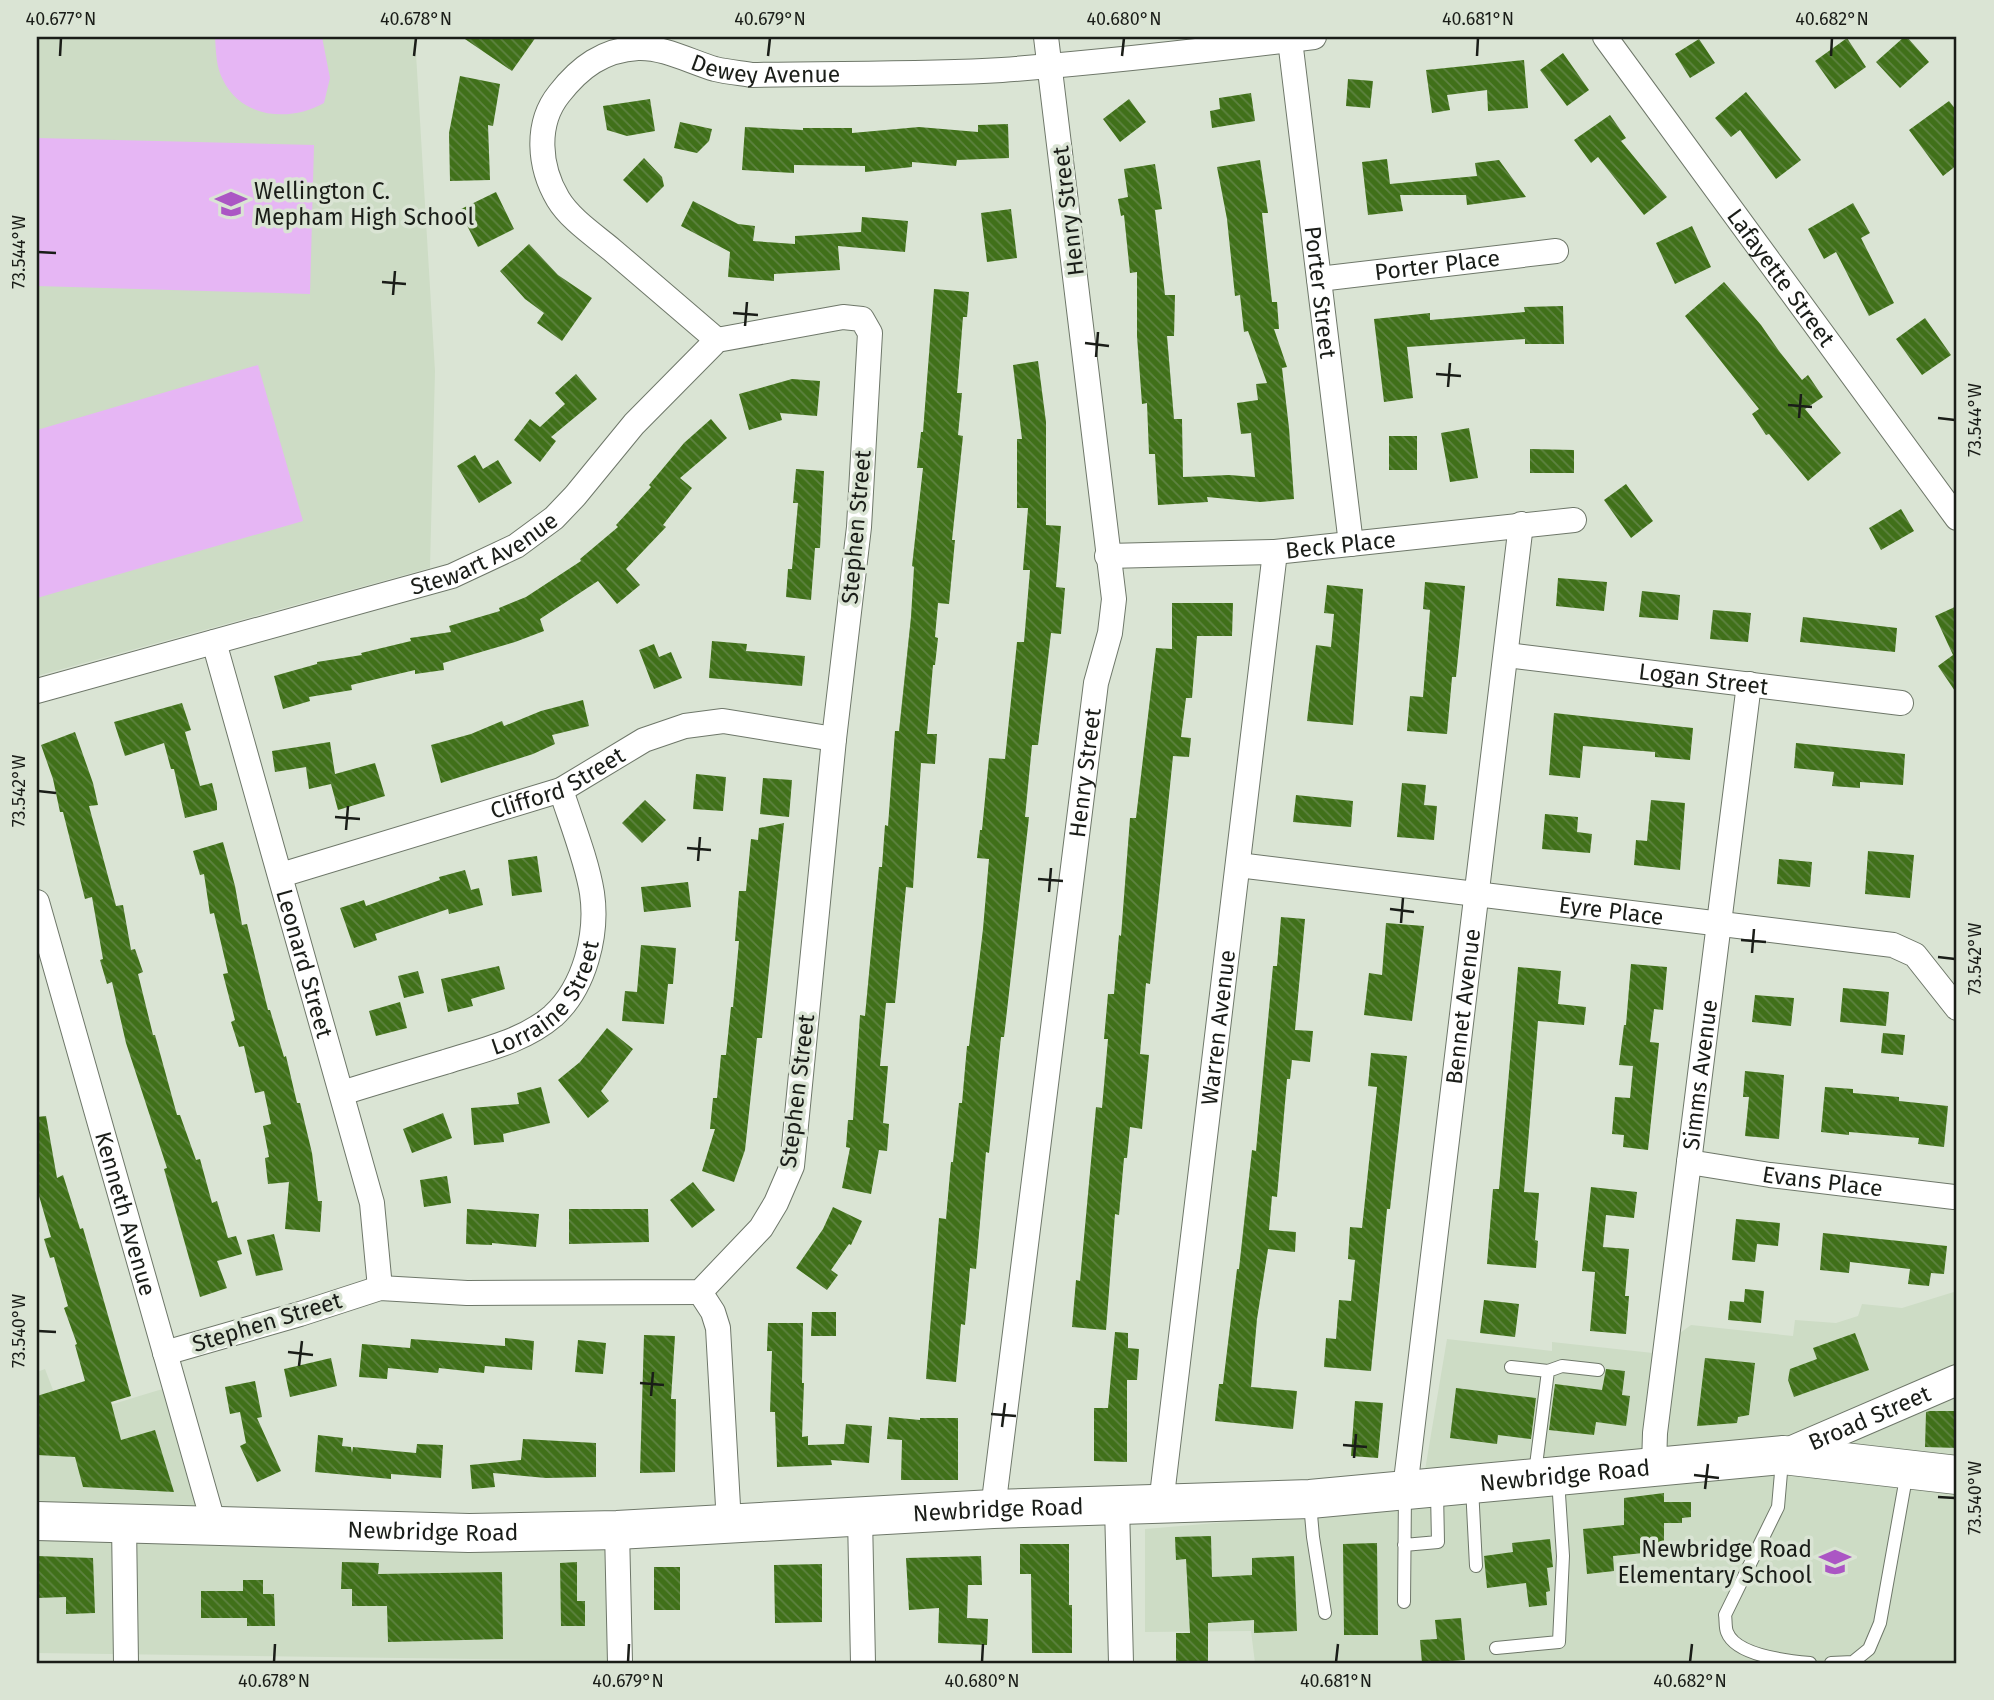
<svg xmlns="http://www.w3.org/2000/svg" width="1994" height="1700" font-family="'Fira Sans',sans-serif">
<defs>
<pattern id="building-back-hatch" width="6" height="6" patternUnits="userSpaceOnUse" patternTransform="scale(1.75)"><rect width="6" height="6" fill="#407019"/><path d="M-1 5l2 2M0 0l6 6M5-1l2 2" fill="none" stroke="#5e8341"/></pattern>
</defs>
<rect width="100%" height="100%" fill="#dae4d4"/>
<path fill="#cddcc5" d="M37,37H415L435,371L430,568L37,676Z
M1957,1291V1663H1255L1251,1631L1145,1632V1529L1419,1506L1447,1339L1552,1351V1342L1653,1353L1691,1325L1793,1336L1795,1320L1836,1323L1858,1316L1862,1304L1902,1308Z
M45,1369L64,1419L169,1387L209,1520L613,1527L616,1661L37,1653V1372Z"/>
<path fill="#e6b6f4" d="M215,37H322L330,78L324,103C291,122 242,119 223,80C216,67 216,52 215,37Z
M37,138L314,145L310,294L37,286Z
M258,365L303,521L37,598V430Z"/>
<path fill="url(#building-back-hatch)" d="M462,37H536L512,71Z
M1904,37H1907L1929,62L1900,88L1876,62Z
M1847,38L1866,67L1835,89L1815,61Z
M1699,39L1715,63L1690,78L1675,54Z
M1563,53L1589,90L1567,106L1540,70Z
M1524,60L1528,108L1488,111L1487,90L1447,95L1450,110L1432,113L1426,70Z
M460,76L500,84L493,126L488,125L490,180L450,181L449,133Z
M1348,79L1373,81L1370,108L1346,106Z
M1746,92L1801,160L1776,179L1740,130L1731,137L1715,118Z
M1251,93L1255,121L1212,128L1210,111L1220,109L1219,98Z
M650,99L655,131L627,136L607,130L603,106Z
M1129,99L1146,122L1120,142L1103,119Z
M1949,101L1957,111V165L1943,176L1909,130Z
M1610,115L1626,138L1621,141L1667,197L1644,215L1598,157L1591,163L1574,140Z
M680,122L712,129L709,141L697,153L674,148Z
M1008,124L1009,158L957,160L956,166L912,162V167L865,172V166L794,165V173L742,170L745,127L803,130V128H852V133L919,127L978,132V125Z
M644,158L662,177L664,186L647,203L623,180Z
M1387,159L1390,184L1477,176L1475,163L1499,160L1526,197L1467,205L1466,195H1400L1403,211L1368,215L1362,162Z
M1260,160L1268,213H1262L1272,302H1277L1279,329H1274L1287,367L1282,368L1289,428L1294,499L1260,502L1207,497L1208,502L1158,505L1155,454H1149L1147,403L1142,404L1137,336V272L1130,273L1124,215L1121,216L1118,199L1128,197L1124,169L1155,164L1162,209L1155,210L1165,295H1175L1174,336H1167L1174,419H1182L1183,477L1229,475L1255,477L1251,433L1241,434L1237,403L1258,400L1256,384L1267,383L1248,331L1244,332L1240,295L1235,296L1227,219L1217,167Z
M496,192L514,229L478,247L459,210Z
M693,201L738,224L755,226L753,241L795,244V236L861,232L862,217L908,221L905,252L838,246L840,270L774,274V281L728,277L730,252L681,226Z
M1853,203L1870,233L1861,238L1894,303L1869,316L1836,252L1824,259L1808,229Z
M1011,209L1017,258L987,262L981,213Z
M1692,226L1711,267L1675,284L1656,243Z
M529,244L558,275L592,298L562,341L537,323L544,313L525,299L500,271Z
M1724,282L1761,325L1779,351L1802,380L1808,375L1823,397L1805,409L1841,453L1808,481L1769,434L1766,435L1752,414L1759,409L1685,316Z
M934,289L969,292L967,317H963L957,393H962L958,435L963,436L952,540H955L949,604L938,603L935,637L938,638L935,665H933L927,734H937L935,764L921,763L913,888L906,887L895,1003H886L880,1066H888L883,1123L889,1124L887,1151L879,1150L871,1194L842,1188L850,1148L846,1147L848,1120H853L860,1015L865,1016L879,867H882L885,825L888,826L895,731H899L911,617L914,567L912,566L923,468H917L921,432H923Z
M1563,306L1564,344H1525V339L1407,347L1413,398L1384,402L1374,319L1430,313V320L1525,312L1524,307Z
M1925,318L1951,355L1922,375L1896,339Z
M1038,361L1046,422V525L1061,526L1056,587L1065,588L1061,634L1051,633L1038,745H1032L1025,817H1029L1004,1037H1001L989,1153L986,1152L976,1269L970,1268L965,1325L961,1324L956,1382L926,1379L939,1218L946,1219L951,1162H953L959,1103H962L967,1046H969L983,929L989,859L977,858L980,830H982L989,758L1005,759L1017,642H1024L1030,570H1023L1028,508H1017V439H1022L1013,365Z
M576,374L597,399L551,437L556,441L540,462L514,440L530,419L540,427L565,404L555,393Z
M792,379L820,381L817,416L780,413L782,420L749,430L739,394Z
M711,419L727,438L680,478L692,488L663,525L666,527L626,569L640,585L617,604L598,581L540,619L544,631L515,642L443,663L444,670L415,674V670L351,685L352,690L309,697L310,701L283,709L274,676L317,664V662L362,655L361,653L411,641L410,638L451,632L449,626L500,611L499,608L526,597L581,561L580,559L618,527L616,525L651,487L649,485L684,443Z
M1469,428L1478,478L1450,482L1441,433Z
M1389,436H1417V470H1389Z
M1530,449L1574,450V473H1530Z
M475,455L483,469L498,460L512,483L479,503L457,466Z
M796,469L824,471L820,548H815L811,600L786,597L788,569H792L798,503H793Z
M1626,484L1653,521L1631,538L1604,500Z
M1901,509L1914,531L1881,550L1869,528Z
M1558,578L1607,582L1604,611L1556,606Z
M1425,582L1465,586L1456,677H1452L1447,734L1407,731L1410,696L1423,697L1430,610L1423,609Z
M1327,585L1363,589L1353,725L1307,721L1316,645L1331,647L1334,614L1324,613Z
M1642,591L1680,595L1678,620L1639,617Z
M1172,603H1233L1232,636H1197L1192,698H1186L1181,737L1191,738L1189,757L1173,756L1150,984L1146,983L1140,1054L1149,1055L1142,1129L1130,1127L1127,1158H1124L1119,1215L1115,1214L1106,1330L1072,1327L1076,1280L1080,1281L1096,1107L1102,1108L1108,1039H1104L1108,994H1114L1119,935L1121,936L1130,818H1136L1156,648L1172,649Z
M1957,606V694L1938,666L1953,655L1935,616Z
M1713,610L1751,613L1748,642L1710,639Z
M1803,617L1897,628L1895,652L1800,642Z
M712,641L747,644L746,651L805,656L802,686L709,678Z
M654,644L659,657L671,652L682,678L654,689L639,650Z
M583,700L589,726L552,735L555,744L533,754L441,783L431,745L471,734L502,721L504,726L541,711Z
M182,703L191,730L185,732L200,786L212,783L217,803V810L185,818L174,769H171L164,743L125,756L114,722Z
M1554,713L1693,728L1690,760L1655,757V752L1583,746L1580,778L1549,775Z
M75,732L93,783L98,805L89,806L102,854L116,906L123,905L131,950L135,949L143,972L138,974L153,1035H155L177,1115H180L196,1160L200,1159L212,1203L217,1201L228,1238L236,1236L242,1254L217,1261L227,1288L200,1297L164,1169L167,1168L126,1043L112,982L107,984L100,960L103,959L92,897L85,899L63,812H60L53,779L41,745Z
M330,742L335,774L375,763L385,796L338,810L331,784L309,789L306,767L275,772L272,751Z
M1796,743L1905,754L1903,785L1860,782V788L1832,786L1834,772L1794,768Z
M696,774L726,777L723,811L693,809Z
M763,778L792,780L789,817L760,814Z
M1402,783L1426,785L1424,805L1437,806L1434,840L1397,837Z
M1296,795L1353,801L1351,827L1293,822Z
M645,800L666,820L642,843L622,823Z
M1651,800L1685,803L1680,870L1634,865L1636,840L1647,841Z
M1545,814L1578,817L1577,832L1592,834L1590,853L1542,849Z
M784,823L762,1038H757L745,1150L734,1182L702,1171L715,1129H710L713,1098H717L721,1055H726L731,1007H733L739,941H735L739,891H746L751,839L758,840L759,828Z
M223,842L235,886L242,925L247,924L268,1010H270L284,1057L286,1056L297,1103H300L312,1153L318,1201H322L320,1232L285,1229L289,1182L268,1184L265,1158L269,1157L263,1126L271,1124L264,1091L255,1093L244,1046L239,1047L231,1022L235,1020L223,974L228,973L214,913L210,914L204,874L200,875L193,851Z
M1868,851L1914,855L1910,898L1865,894Z
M537,856L542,892L512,896L508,860Z
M1779,859L1812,862L1810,887L1777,884Z
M465,870L471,890L479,888L483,905L449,914L448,909L375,934L377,940L354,948L340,908L364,900L366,906L440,880L439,877Z
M688,882L691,907L644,912L641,887Z
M1281,917L1305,919L1295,1030L1313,1031L1310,1062L1292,1060L1290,1079H1287L1277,1197L1272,1196L1269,1230L1296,1232L1295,1252L1268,1249L1257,1319L1251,1387L1297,1391L1293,1429L1215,1421L1219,1384H1223L1237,1269H1239L1252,1150L1256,1151L1273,966H1277Z
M1386,923L1424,926L1412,1021L1364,1015L1369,973L1382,975Z
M641,945L676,948L673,984H668L664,1024L622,1021L625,991L637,992Z
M1631,964L1667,967L1663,1010L1654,1009L1650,1042L1659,1043L1648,1150L1623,1147L1624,1135L1612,1134L1615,1097L1630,1098L1633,1066L1619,1065L1624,1025H1626Z
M499,966L505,989L471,999L473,1006L448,1012L441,979Z
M1518,967L1561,971L1558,1004L1586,1007L1584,1025L1538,1021L1524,1192L1539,1193L1535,1240L1538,1241L1536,1268L1487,1264L1493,1189H1499Z
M418,971L424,993L404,998L398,976Z
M1843,988L1889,992L1886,1026L1840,1022Z
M1755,995L1794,998L1791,1026L1752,1022Z
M400,1002L407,1028L376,1036L369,1011Z
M607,1028L633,1049L601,1091L609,1101L588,1118L558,1080L580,1062Z
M1883,1033L1905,1035L1903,1055L1881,1053Z
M1371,1053L1407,1056L1390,1209H1387L1371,1371L1324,1367L1326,1338L1336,1339L1339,1300L1351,1301L1355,1260L1348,1259L1350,1227L1362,1228L1377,1087L1368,1086Z
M1745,1071L1784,1075L1779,1139L1745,1136L1749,1097H1743Z
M541,1087L550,1123L503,1134L504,1142L474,1145L471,1108L519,1104L517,1093Z
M1825,1087L1853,1089V1093L1899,1097V1101L1948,1106L1944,1147L1918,1144L1919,1138L1849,1132V1135L1821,1132Z
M443,1113L452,1138L412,1153L403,1129Z
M46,1116L57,1178L63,1175L80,1229L83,1228L131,1396L111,1402L121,1440L155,1430L174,1492L83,1487L75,1457L37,1455V1396L85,1381L75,1345L77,1344L64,1308L68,1306L54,1257L50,1258L44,1239L51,1237L37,1189V1117Z
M447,1176L451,1203L424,1207L420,1180Z
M693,1182L715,1210L692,1228L670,1200Z
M1591,1187L1637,1192L1634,1218L1606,1215L1603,1247L1629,1249L1625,1296H1629L1626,1334L1590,1331L1595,1272L1582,1271Z
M833,1207L862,1221L851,1245L849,1244L831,1270L838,1275L827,1290L796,1268L823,1229Z
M467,1209L539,1214L536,1247L492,1243V1245L466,1244Z
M569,1209H648L649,1242L569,1244Z
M1736,1219L1780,1223L1778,1246L1757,1244L1755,1262L1732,1260Z
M1823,1233L1947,1246L1944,1274L1931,1273L1929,1286L1908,1284L1910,1269L1850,1262L1849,1273L1820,1270Z
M274,1234L283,1270L256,1276L247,1240Z
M1745,1289L1764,1291L1761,1323L1728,1320L1730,1301L1744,1302Z
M1484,1300L1519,1304L1515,1337L1480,1333Z
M812,1312H836V1336H811Z
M768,1323H803L802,1383H804L802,1437L808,1436V1445L844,1444L846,1424L872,1426L869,1463L831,1460L832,1465L777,1467L775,1412H770L772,1351H767Z
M1115,1332L1128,1333V1348L1139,1349L1137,1380H1127V1462L1094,1461V1408H1108Z
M1855,1333L1869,1370L1794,1397L1788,1380L1790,1369L1817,1359L1813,1348Z
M644,1335L675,1336L671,1399H676L675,1472L640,1473Z
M505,1338L534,1341L532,1370L485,1366L484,1373L439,1368L438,1373L388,1368L387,1379L359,1377L362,1344L410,1348L411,1339L505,1346Z
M578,1340L606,1343L603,1374L575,1372Z
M331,1358L337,1386L290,1397L284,1369Z
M1705,1358L1755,1363L1749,1415L1738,1417L1737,1423L1697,1426Z
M1606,1369L1625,1371L1622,1395L1630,1396L1626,1426L1596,1422L1594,1435L1549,1430L1555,1384L1602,1390Z
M255,1381L262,1417L257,1418L281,1471L257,1482L240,1446L246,1443L240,1412L230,1414L225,1387Z
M1456,1388L1536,1398L1531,1439L1498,1435L1497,1444L1450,1438Z
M1355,1401L1383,1403L1378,1458L1351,1456Z
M1930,1411H1957V1448L1925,1447L1926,1412Z
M889,1417L920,1420V1418H958V1480H901L902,1440L887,1439Z
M318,1435L343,1438L342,1446L351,1447L352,1453L353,1447L416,1453L417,1444L443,1445L441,1478L391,1474V1479L315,1472Z
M523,1439L596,1443V1477L546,1478L493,1473L495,1487L472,1489L470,1465L521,1460Z
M1664,1493V1502H1691V1517L1682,1518V1523H1664V1551L1613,1556L1614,1571L1587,1574L1583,1529L1624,1525V1498Z
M1211,1536L1212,1577L1252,1575V1558L1294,1556L1297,1631L1254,1633V1620L1208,1623V1663H1176V1633H1190L1186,1559L1176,1560L1175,1537Z
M1550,1539L1553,1567L1547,1568L1550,1591L1546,1592L1547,1605L1529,1607L1526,1583L1487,1588L1484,1556L1513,1552L1512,1543Z
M1377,1543L1378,1635H1344L1343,1544Z
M1020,1544H1069V1605H1072V1653H1032L1031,1574H1020Z
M37,1556L93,1558L95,1613L66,1614V1597L37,1598Z
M981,1556L982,1585H968L967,1618L988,1619L987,1645L938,1643L939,1608L909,1610L906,1558Z
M342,1562L379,1563L378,1574L502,1572L503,1639L388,1642L387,1606H352V1589H341Z
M577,1562V1601H585V1626H561L560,1563Z
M822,1564V1622L775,1623L774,1565Z
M654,1567H680V1610H654Z
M243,1580H263V1594H274L275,1626H247V1618H201V1591H243Z
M1461,1618L1465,1660L1422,1663L1420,1640L1437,1639L1435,1620Z"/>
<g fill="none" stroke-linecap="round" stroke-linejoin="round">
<defs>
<path id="service" d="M1511,1367L1548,1371
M1782,1461L1778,1507L1725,1615C1726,1620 1725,1627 1727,1632C1736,1656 1788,1661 1810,1663
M1535,1473L1548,1371L1562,1366L1598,1370
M1472,1487L1476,1566
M1310,1503L1313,1537L1325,1613
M1404,1545L1438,1542L1437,1492
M1404,1602L1405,1493
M1496,1648L1559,1642L1563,1556L1558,1479
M1831,1663L1853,1662L1869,1649L1880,1623L1907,1472"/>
<g id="minor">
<path id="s1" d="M1605,37L1957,518"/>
<path id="s2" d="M1290,40L1351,544"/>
<path id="s3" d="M1319,279L1556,251"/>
<path id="s4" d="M717,340C682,310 647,280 612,250C594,235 570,219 558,199C539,167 535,124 559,94C580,67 603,50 638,48C664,47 691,62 715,69C727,72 740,73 752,75C834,73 920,75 1002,70C1106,62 1210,50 1314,37"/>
<path id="s5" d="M1107,556L1275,552L1574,520"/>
<path id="s6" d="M214,642L372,1203L380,1288"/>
<path id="s7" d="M1507,655L1901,703"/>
<path id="s8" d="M37,691L452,576L516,546L554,518L575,496L634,424L717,340L843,317L862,319L870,333L859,527L834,739L792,1166L776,1203L761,1228L700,1292L467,1293L380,1288L300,1314L165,1353"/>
<path id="s9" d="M1238,865L1893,945L1915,955L1957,1008"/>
<path id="s10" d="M281,875L561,790L644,740L685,726L723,721L834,739"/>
<path id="s11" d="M37,902L214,1525"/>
<path id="s12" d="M342,1093C377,1082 411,1072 445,1062C482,1050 523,1042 553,1016C585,987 598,934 592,893C587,861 571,821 561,790"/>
<path id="s13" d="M1689,1162L1770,1175L1954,1197"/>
<path d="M700,1292L713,1312L718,1328L729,1524"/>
<path id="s14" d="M1654,1466L1655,1433L1749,684"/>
<path id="s15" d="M1405,1489L1521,524"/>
<path id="s16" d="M1161,1504L1275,552"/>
<path d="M1117,1506L1121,1663"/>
<path id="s17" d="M993,1509L1096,683L1110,633L1114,599L1046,37"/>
<path d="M860,1517L863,1663"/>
<path d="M124,1524L126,1663"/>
<path d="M617,1530L620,1663"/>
</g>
<g id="tertiary">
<path id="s18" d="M1783,1455L1957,1380"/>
</g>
<g id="primary">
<path id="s19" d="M37,1521L469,1533L617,1530L993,1509L1310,1499L1783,1455L1957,1475"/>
</g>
</defs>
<use href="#service" stroke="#6e7769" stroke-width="14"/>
<use href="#minor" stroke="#6e7769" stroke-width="26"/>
<use href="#tertiary" stroke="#6e7769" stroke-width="32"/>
<use href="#primary" stroke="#6e7769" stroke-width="40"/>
<use href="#service" stroke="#fff" stroke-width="12"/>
<use href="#minor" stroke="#fff" stroke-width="24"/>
<use href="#tertiary" stroke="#fff" stroke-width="30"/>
<use href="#primary" stroke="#fff" stroke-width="38"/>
</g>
<path fill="none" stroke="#1a1d18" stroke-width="2.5" d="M60,56L61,38M414,56L416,38M768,56L770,38M1122,56L1124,38M1477,56L1478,38M1831,56L1832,38M38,252L56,253M382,282L406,284M393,295L395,271M733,313L758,315M745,326L747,302M1085,343L1109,346M1096,357L1098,332M1436,374L1461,376M1448,387L1450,363M1788,405L1812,407M1799,418L1801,394M1938,418L1955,420M38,791L56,793M335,817L360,819M346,830L348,806M687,848L711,850M698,861L700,837M1038,879L1063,881M1049,892L1051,868M1390,909L1414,912M1401,923L1403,898M1741,940L1766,942M1752,953L1754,929M1938,957L1955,959M38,1331L56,1332M288,1352L313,1355M299,1366L302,1341M640,1383L664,1385M651,1396L653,1372M991,1414L1016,1416M1002,1427L1005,1403M1343,1445L1367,1447M1354,1458L1356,1434M1694,1475L1719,1478M1705,1489L1708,1464M1938,1497L1955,1498M274,1662L275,1644M628,1662L629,1644M982,1662L983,1644M1336,1662L1338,1644M1690,1662L1692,1644"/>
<defs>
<symbol id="school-bare" viewBox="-9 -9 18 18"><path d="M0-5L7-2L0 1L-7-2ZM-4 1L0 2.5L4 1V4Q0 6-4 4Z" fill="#ab56c4" stroke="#dae4d4" stroke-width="2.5" paint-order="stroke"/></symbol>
</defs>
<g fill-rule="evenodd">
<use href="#school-bare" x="209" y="182" width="44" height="44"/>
<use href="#school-bare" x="1813" y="1540" width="44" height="44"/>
</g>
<g text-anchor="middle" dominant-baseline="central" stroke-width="7" stroke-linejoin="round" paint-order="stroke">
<g font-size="23" fill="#1a1d18" stroke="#dae4d4">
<text stroke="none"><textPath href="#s4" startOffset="550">Dewey Avenue</textPath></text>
<text transform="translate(1068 211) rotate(-97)">Henry Street</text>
<text stroke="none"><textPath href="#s3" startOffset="119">Porter Place</textPath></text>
<text stroke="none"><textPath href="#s1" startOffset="298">Lafayette Street</textPath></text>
<text stroke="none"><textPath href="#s2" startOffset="254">Porter Street</textPath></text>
<text transform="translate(856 527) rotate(-85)">Stephen Street</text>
<text stroke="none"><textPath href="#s5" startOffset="234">Beck Place</textPath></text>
<text stroke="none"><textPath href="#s8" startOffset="469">Stewart Avenue</textPath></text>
<text stroke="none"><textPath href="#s7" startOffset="198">Logan Street</textPath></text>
<text stroke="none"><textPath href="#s17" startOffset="742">Henry Street</textPath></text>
<text stroke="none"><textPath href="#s10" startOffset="292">Clifford Street</textPath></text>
<text stroke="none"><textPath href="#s9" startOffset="376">Eyre Place</textPath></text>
<text stroke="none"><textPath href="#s6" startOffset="334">Leonard Street</textPath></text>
<text stroke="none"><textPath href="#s12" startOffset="234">Lorraine Street</textPath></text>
<text stroke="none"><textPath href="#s15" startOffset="486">Bennet Avenue</textPath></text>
<text stroke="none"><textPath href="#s16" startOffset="480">Warren Avenue</textPath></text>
<text stroke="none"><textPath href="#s14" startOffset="394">Simms Avenue</textPath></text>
<text transform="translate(797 1091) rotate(-83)">Stephen Street</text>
<text stroke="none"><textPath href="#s13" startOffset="135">Evans Place</textPath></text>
<text stroke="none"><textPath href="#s11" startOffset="324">Kenneth Avenue</textPath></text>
<text transform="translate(267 1322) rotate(-17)">Stephen Street</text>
<text stroke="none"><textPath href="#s18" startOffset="94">Broad Street</textPath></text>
<text stroke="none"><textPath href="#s19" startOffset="1530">Newbridge Road</textPath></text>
<text stroke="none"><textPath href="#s19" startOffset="962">Newbridge Road</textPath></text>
<text stroke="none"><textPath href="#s19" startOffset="396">Newbridge Road</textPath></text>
</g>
<g font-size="23" fill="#1a1d18" stroke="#dae4d4" text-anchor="start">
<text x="254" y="191">Wellington C.<tspan x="254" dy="26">Mepham High School</tspan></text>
<text x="1812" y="1549" text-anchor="end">Newbridge Road<tspan x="1812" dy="26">Elementary School</tspan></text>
</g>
</g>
<rect width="1994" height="1700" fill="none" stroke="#dae4d4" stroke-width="77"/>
<rect x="38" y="38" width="1917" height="1624" fill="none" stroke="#1a1d18" stroke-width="2.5"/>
<g font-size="18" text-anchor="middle" fill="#1a1d18">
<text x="61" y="25">40.677°N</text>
<text x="416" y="25">40.678°N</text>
<text x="770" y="25">40.679°N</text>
<text x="1124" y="25">40.680°N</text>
<text x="1478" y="25">40.681°N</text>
<text x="1832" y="25">40.682°N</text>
<text transform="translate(19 252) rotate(-90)" y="6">73.544°W</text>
<text transform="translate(1975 420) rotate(-90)" y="6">73.544°W</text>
<text transform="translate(19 791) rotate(-90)" y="6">73.542°W</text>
<text transform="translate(1975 959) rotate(-90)" y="6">73.542°W</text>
<text transform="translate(19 1331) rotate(-90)" y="6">73.540°W</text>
<text transform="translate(1975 1498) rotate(-90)" y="6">73.540°W</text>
<text x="274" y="1687">40.678°N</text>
<text x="628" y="1687">40.679°N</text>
<text x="982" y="1687">40.680°N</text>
<text x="1336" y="1687">40.681°N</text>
<text x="1690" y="1687">40.682°N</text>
</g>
</svg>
